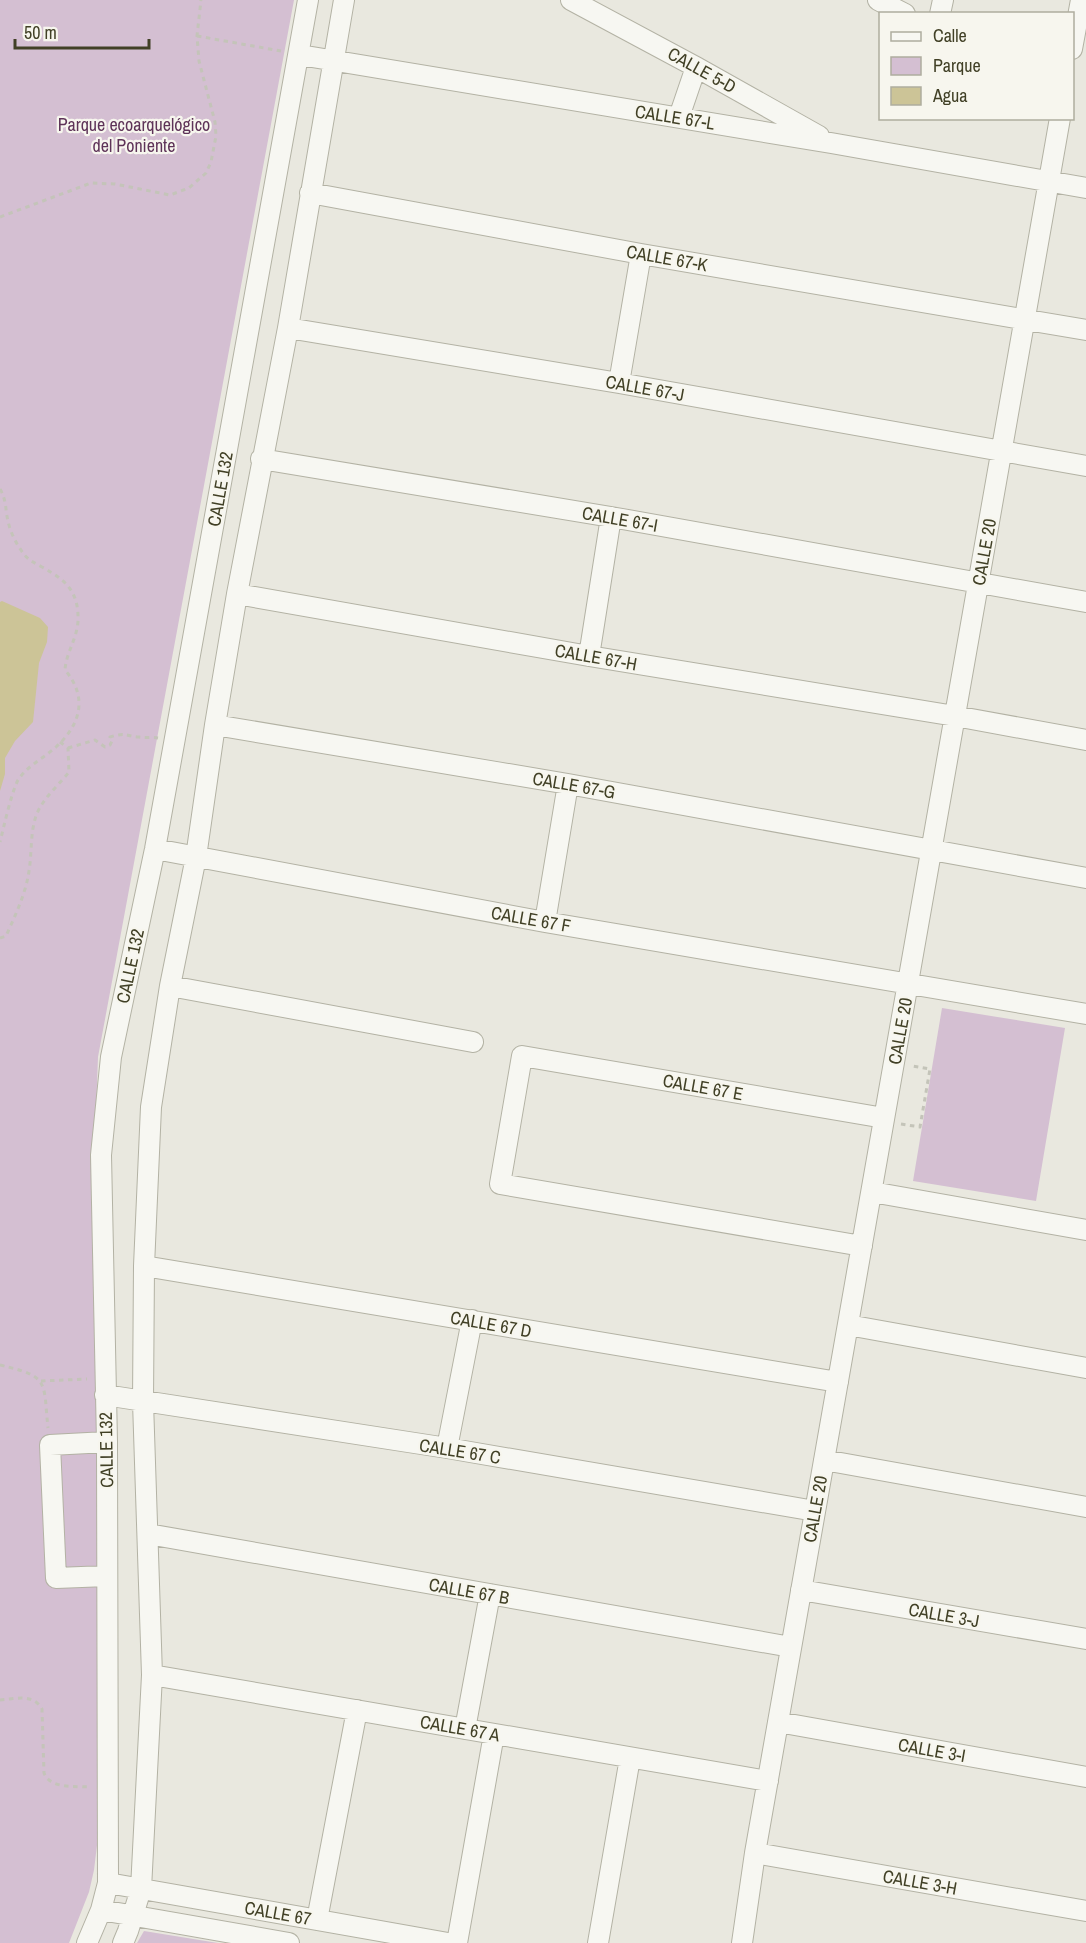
<svg xmlns="http://www.w3.org/2000/svg" width="1086" height="1943" font-family="'Archivo Narrow',sans-serif">
<rect width="100%" height="100%" fill="#e9e8df"/>
<path fill="#d4bfd2" d="M0,0H294L98,1057L93,1194L102,1804L94,1870L89,1892L69,1943H0Z
M942,1008L1065,1028L1036,1201L913,1181Z
M144,1931L218,1943H137Z"/>
<path fill="#ccc497" d="M2,601L40,618L48,627L47,642L39,663L33,722L15,741L5,758V774L0,791V602Z"/>
<g fill="none" stroke-linecap="round" stroke-linejoin="round">
<defs>
<path id="minor" d="M571,0L696,67L819,136
M878,0L905,14
M940,14L943,0
M1072,49L1081,0
M300,55L831,143L1086,188
M679,117L696,67
M310,193L641,254L1086,330
M288,328L619,383L1086,466
M619,383L641,254
M261,459L611,517L1086,602
M237,594L589,656L955,716L1086,740
M589,656L611,517
M215,725L568,784L1086,878
M155,849L545,922L1086,1014
M545,922L568,784
M170,986L473,1042
M872,1192L1086,1230
M862,1246L500,1184L522,1056L884,1118
M144,1266L838,1382
M848,1325L1086,1368
M105,1395L447,1448L815,1511
M107,1442L50,1445L56,1578L107,1576
M447,1448L472,1320
M824,1460L1086,1507
M148,1534L791,1647
M801,1590L1086,1639
M152,1675L768,1781
M778,1722L1086,1777
M465,1729L490,1594
M755,1853L1086,1911
M108,1883L448,1943
M101,1910L289,1943
M317,1920L357,1710
M87,1943L101,1910L108,1883L107,1442L101,1155L111,1057L155,849L308,0
M123,1943L128,1931L141,1889L152,1675L143,1402L144,1266L151,1107L170,986L196,857L215,725L237,594L288,328L344,0
M457,1943L494,1734
M598,1943L630,1758
M742,1943L755,1853L1060,118"/>
</defs>
<use href="#minor" stroke="#b3b2a4" stroke-width="22"/>
<path stroke="#c4c4b9" stroke-width="3" stroke-dasharray="4.5 4.5" stroke-linecap="butt" d="M197,36L281,51
M0,217L91,183L115,184L170,195L189,188L206,173L211,162L216,136L215,122L199,61L197,36L201,0
M0,489C7,500 5,512 9,525C11,533 16,543 21,550C26,559 33,562 42,567C66,580 79,592 78,621C77,639 66,653 65,670C88,697 81,724 56,747C44,758 27,766 18,780C11,794 4,826 0,842
M68,748L95,740L105,747L110,745L112,741L110,737C126,732 125,736 139,737C145,738 152,737 158,738
M0,938L6,936C15,916 26,893 29,871C32,853 30,834 36,816C42,799 58,786 69,772L68,748L60,742
M901,1124L920,1127L930,1069L913,1066
M0,1365C50,1377 43,1380 48,1428
M41,1381L87,1379
M0,1700C15,1699 33,1693 42,1709L44,1773C50,1789 75,1786 90,1787"/>
<use href="#minor" stroke="#f7f7f2" stroke-width="20"/>
</g>
<g text-anchor="middle" dominant-baseline="central" stroke-width="4.5" stroke-linejoin="round" paint-order="stroke">
<g font-size="18" fill="#414026" stroke="#f7f6ee">
<text transform="translate(702 70) rotate(29)">CALLE 5-D</text>
<text transform="translate(675 117) rotate(9)">CALLE 67-L</text>
<text transform="translate(667 258) rotate(10)">CALLE 67-K</text>
<text transform="translate(645 388) rotate(10)">CALLE 67-J</text>
<text transform="translate(220 489) rotate(-80)">CALLE 132</text>
<text transform="translate(620 519) rotate(10)">CALLE 67-I</text>
<text transform="translate(984 552) rotate(-80)">CALLE 20</text>
<text transform="translate(596 657) rotate(10)">CALLE 67-H</text>
<text transform="translate(574 785) rotate(10)">CALLE 67-G</text>
<text transform="translate(531 919) rotate(10)">CALLE 67 F</text>
<text transform="translate(130 966) rotate(-78)">CALLE 132</text>
<text transform="translate(900 1031) rotate(-80)">CALLE 20</text>
<text transform="translate(703 1087) rotate(10)">CALLE 67 E</text>
<text transform="translate(491 1324) rotate(10)">CALLE 67 D</text>
<text transform="translate(106 1450) rotate(-91)">CALLE 132</text>
<text transform="translate(460 1451) rotate(9)">CALLE 67 C</text>
<text transform="translate(815 1509) rotate(-80)">CALLE 20</text>
<text transform="translate(469 1591) rotate(10)">CALLE 67 B</text>
<text transform="translate(944 1615) rotate(10)">CALLE 3-J</text>
<text transform="translate(460 1728) rotate(10)">CALLE 67 A</text>
<text transform="translate(932 1750) rotate(10)">CALLE 3-I</text>
<text transform="translate(920 1882) rotate(10)">CALLE 3-H</text>
<text transform="translate(278 1913) rotate(10)">CALLE 67</text>
</g>
<g font-size="18" fill="#5e3358" stroke="#f7f6ee">
<text x="134" y="124">Parque ecoarquelógico<tspan x="134" dy="21">del Poniente</tspan></text>
</g>
</g>
<rect x="879" y="12" width="195" height="108" fill="#f7f6ee" stroke="#aead9e" stroke-width="1.5"/>
<rect x="891" y="32" width="30" height="9" fill="#f7f7f2" stroke="#aead9e" stroke-width="1.5"/>
<text x="933" y="42" font-size="18" fill="#414026">Calle</text>
<rect x="891" y="57" width="30" height="18" fill="#d4bfd2" stroke="#aead9e" stroke-width="1.5"/>
<text x="933" y="72" font-size="18" fill="#414026">Parque</text>
<rect x="891" y="87" width="30" height="18" fill="#ccc497" stroke="#aead9e" stroke-width="1.5"/>
<text x="933" y="102" font-size="18" fill="#414026">Agua</text>
<path d="M15 39v9h134v-9" fill="none" stroke="#414026" stroke-width="3"/>
<text x="24" y="39" font-size="18" fill="#414026" stroke="#f7f6ee" stroke-width="4.5" paint-order="stroke">50 m</text>
</svg>
